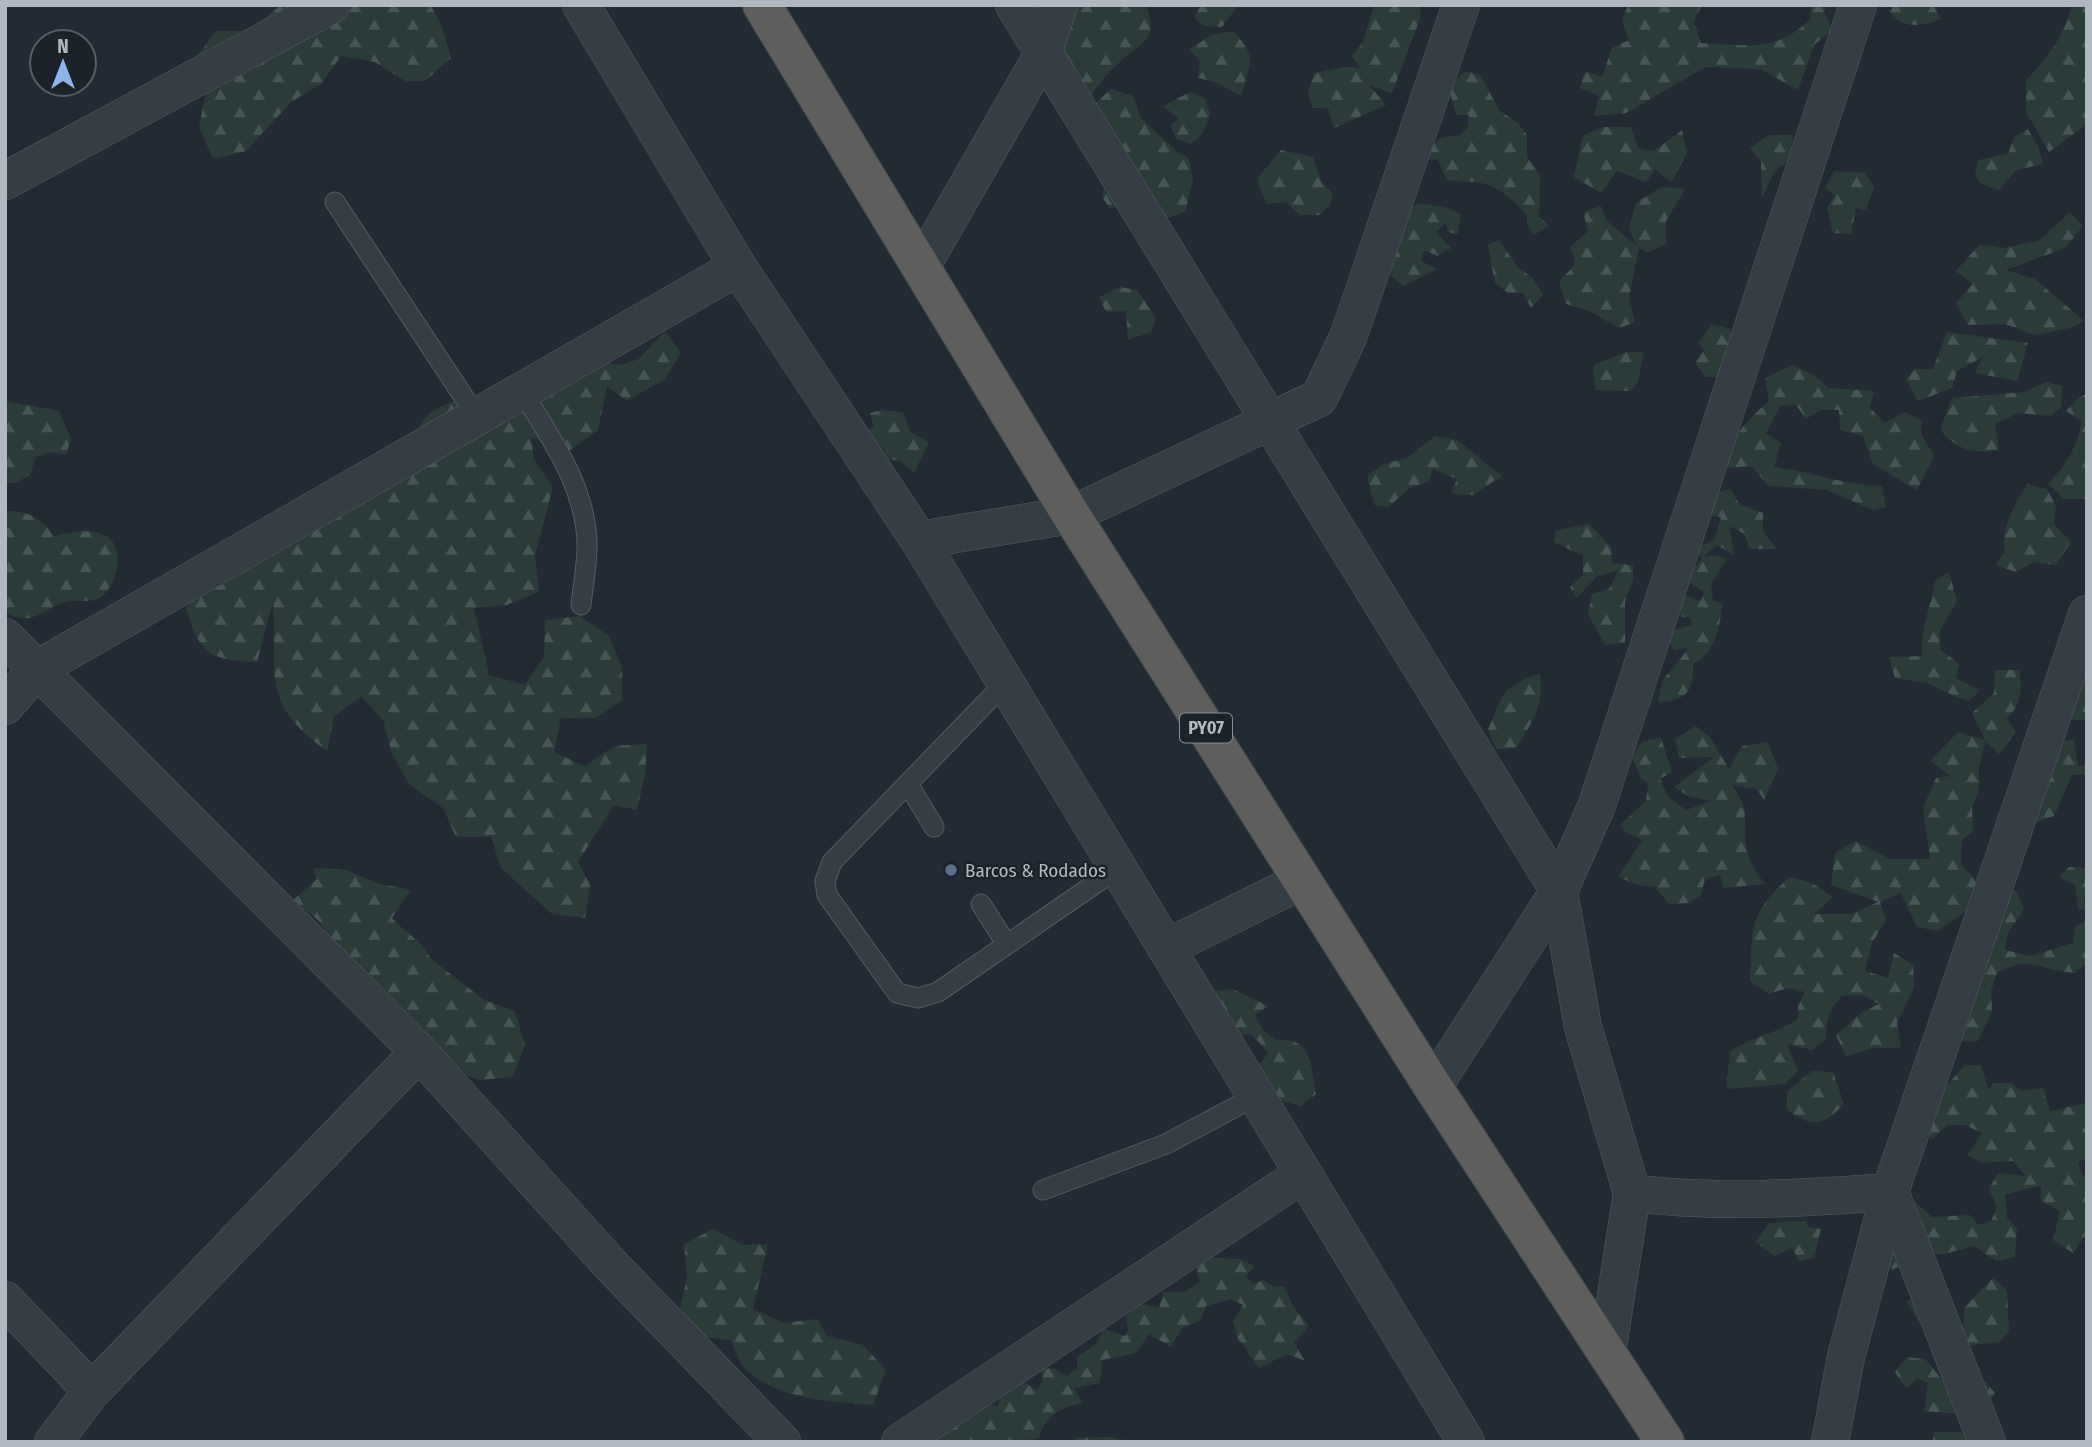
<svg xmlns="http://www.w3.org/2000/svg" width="2092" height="1447" font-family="'Fira Sans Condensed',sans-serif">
<defs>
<pattern id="forest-firs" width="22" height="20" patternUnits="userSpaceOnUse" patternTransform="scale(1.75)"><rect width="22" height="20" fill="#2a3b3a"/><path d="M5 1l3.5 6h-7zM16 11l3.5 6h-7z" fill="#465555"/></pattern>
</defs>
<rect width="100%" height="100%" fill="#222b34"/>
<path fill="url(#forest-firs)" d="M281,5H430L441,23L451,58L425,81H405L375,62L341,56L321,84L291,102L246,151L213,159L199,127L206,92L196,58L216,31H249Z
M1051,5H1146C1160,42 1140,42 1119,63C1107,74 1094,88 1088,102L1036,20Z
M1201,5H1243L1236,8L1222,27L1205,26L1194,18Z
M1374,5H1421L1420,19L1392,93L1369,85L1386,105L1334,128L1328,108H1312L1308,93L1314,73L1344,67L1361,68L1352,56L1363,42Z
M1628,5H1702L1694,21L1701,43C1746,45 1777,53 1810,19L1811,5H1826L1824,12L1833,29L1814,45L1798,90L1760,69L1706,67L1626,113L1594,116L1599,96L1580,88L1585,71L1602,77L1612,48L1629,40L1622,20Z
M1894,5H1933L1941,19C1923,26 1903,30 1890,12Z
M2072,5H2087V124L2049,152L2026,112V80C2048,57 2064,37 2072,5Z
M1233,31C1260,60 1248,61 1242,96L1215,82L1198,78L1200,61L1189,49L1214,34Z
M1466,71L1480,75L1500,111L1518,123L1527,135V157L1540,175L1539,216L1549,226L1534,235L1527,225V216C1517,202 1499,187 1481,183C1470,180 1458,183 1447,180L1438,160L1417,158L1441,138L1460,135L1468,127L1469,115H1456L1448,85Z
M1111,89L1133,96L1141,118L1175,150L1189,158L1193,180L1185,212L1161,220L1133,198L1110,209L1102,197L1106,179L1082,128L1098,101Z
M1190,92L1205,98L1210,114L1203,133L1191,144L1176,139L1170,125L1179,119L1163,106Z
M1604,127H1631L1638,148L1654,151L1682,130L1687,153L1671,183L1655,169L1646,182L1617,171L1601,193L1574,177L1583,135Z
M2028,129L2038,146L2043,164L2016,170L1999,190L1981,184L1975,175L1978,160L2008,154L2014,137Z
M1769,135H1793L1792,158L1775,171L1762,197L1761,161L1750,148Z
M1281,150L1313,157L1321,181L1333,194L1330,205L1320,215H1300L1286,202L1266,204L1257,179Z
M1834,171L1865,173L1874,187L1866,210L1856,208L1851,234L1833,233L1827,208L1834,196L1825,187Z
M1661,187L1685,189L1666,221V244L1647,253L1639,248L1629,298L1635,322L1619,328L1589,311L1566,304L1559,281L1574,266V256L1570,247L1588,231L1583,212L1601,206L1607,221L1637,246L1629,229L1636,203Z
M1424,204L1448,208L1461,215L1458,234L1448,232L1446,223L1436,232L1451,248L1438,256L1424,250L1421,261L1437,269L1403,286L1378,264L1410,206Z
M2070,212L2083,226L2065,248L2006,270L2035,279L2084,321L2070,328L2034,335L2005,324L1968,325L1956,303L1973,284L1956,271L1980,244L2003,248L2038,241Z
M1499,240L1519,269L1532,277L1543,295L1531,308L1523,293H1508L1495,283L1488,245Z
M1120,287L1137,290L1156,318L1151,332L1128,340L1126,311L1106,312L1099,297Z
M1712,324L1730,329L1734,357L1723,377H1705L1695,362L1704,350L1698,343Z
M665,331L681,353L665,379L627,401L607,386L598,430L569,451L531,437L534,459L553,487L535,555L539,592L507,605L474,608L489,675L525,685L544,657L545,620L580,616L609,636L622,667V700L596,718H561L554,752L585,766L614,746L647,744L645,774L637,810L614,805L578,862L590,885L585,918L552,914L501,868L491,837H456L443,808L410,785L392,754L383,720L361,697L334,716L327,751C258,702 278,675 273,601L257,662C210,660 200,655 186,609L203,580L411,459C414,449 415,436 420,426C436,395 487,395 517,395L530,425L528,396L602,362L620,365L639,359Z
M1947,332L2028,343L2017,381L1975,373L1983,357L1957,371L1952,388L1918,401L1906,379L1915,369H1933Z
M1626,352H1644L1638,382L1630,391L1595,390L1593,365Z
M1793,365L1814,375L1828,388L1874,391L1870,408L1885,423L1905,412L1921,420L1922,436L1934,455L1917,490L1873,464L1863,436L1840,430L1839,410H1820L1806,419L1796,405L1780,406L1766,433L1781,443L1774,467C1811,471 1845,486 1882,486L1886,507L1873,510L1827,490L1769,486L1751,466L1725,468C1730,437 1746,421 1769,401L1765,378Z
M2046,382L2062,386L2061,407L2051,416L2018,413L1995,424L1999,450C1973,454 1957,450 1940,430L1952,398L2024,392Z
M2087,394V499H2064L2048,484C2066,464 2078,449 2081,421L2066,411L2079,397Z
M5,401L59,411L71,439L66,455L49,452L35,458L30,475L15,483H5Z
M882,410L903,412L910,432L929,442L914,473L900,461L886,459L884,449L873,446L862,432L874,427L870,413Z
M1435,436L1457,440L1502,476L1473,495L1451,494L1457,479L1433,469L1429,481L1408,489L1389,507L1374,505L1367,476L1384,464L1407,458Z
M2027,484L2047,489L2056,506L2054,524L2071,542L2056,565L2033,562L2016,572L1995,565L2005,552C2000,528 2015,505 2027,484Z
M1731,489L1739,504L1763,513V532L1777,549H1749L1745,534L1729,526L1734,555L1717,545L1703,557L1716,555L1727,560L1711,584L1713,601L1722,603C1720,627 1716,652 1693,664C1694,692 1686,701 1658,702L1662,681L1690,647L1674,650L1669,642V631L1692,625L1690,618L1679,616L1683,595L1701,601L1704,592L1686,580L1702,558L1694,547L1714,541L1721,517L1706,515L1714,493Z
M5,511C29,511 40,517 54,536C70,532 93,527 108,537C126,551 117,590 97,599C88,603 75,599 65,602C41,610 31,628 5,612Z
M1589,524L1611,547L1612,563L1633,565V580L1625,602V643L1605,645L1588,614L1592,594L1609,589L1618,571L1597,576L1577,598L1570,587L1583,575V556L1554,542L1556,530Z
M1949,572L1957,601L1940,631V649L1959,664L1956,678L1979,690L1970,701L1956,697L1928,683L1895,678L1889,657L1922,656C1921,626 1930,610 1935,581Z
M2087,659V720H2063Z
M1995,670H2019C2023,687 2021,707 2007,718L2016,732L1999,754L1985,741L1979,769V790L1972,807L1973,831L1962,840L1961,865L1990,895L1938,931L1917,927L1901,893L1880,902L1886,920L1872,943L1865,971L1888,978L1894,953L1913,965L1914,988L1897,1023L1901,1048H1872L1846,1056L1836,1035L1862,1012L1879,1004L1863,995L1842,996C1828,1009 1826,1021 1826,1040L1812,1050L1787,1044L1798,1071L1785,1084L1726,1089L1730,1052C1751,1037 1776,1034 1798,1019V1006L1805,992L1788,988L1769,994L1750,981C1752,929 1748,913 1790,877L1812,883L1833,897L1814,914H1852L1878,902L1831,885L1835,853L1855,841L1890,859H1930L1923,808L1936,778L1951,776L1930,761L1958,732L1985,740L1972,713L1994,693Z
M1540,674C1544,707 1533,721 1516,748L1496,749L1488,730C1502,696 1502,685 1540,674Z
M1696,726L1710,737L1729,769L1742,746L1768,742L1778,769L1764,800L1757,789L1732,785C1749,808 1744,817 1746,843C1746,859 1756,872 1765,884L1723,888L1720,875L1705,879L1701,895L1688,903L1669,904L1655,887L1637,885L1618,877L1642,840L1624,831L1621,824L1646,801L1648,784L1641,778L1632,758L1642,741L1661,738L1672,772L1660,779L1668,797L1686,810L1711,801L1688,796L1674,787L1714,757L1679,758L1675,739Z
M2074,740L2078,766L2087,764V775H2072L2054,816L2028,825L2061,741Z
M2069,867L2086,868L2084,904L2087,908L2078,910L2075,885L2059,877Z
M313,868L346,870L377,883L411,890L392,918C404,932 423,941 430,958L484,1000L515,1011L525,1046L512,1077L479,1080L446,1067L337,948L319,921L293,900L317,879Z
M2016,890L2024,909L2008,933L2005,950L2030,956L2073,943L2075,927L2087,920V963L2075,973C2039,971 2031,954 1997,973L1991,991L1992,1011L1978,1041L1957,1042L2000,892Z
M1233,989L1268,1006L1255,1015L1263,1030L1275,1040C1313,1037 1310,1064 1316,1094L1301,1106L1267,1097L1252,1071L1269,1053L1250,1033L1233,1038L1213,992Z
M1965,1065H1981L1988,1089L1994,1083H2011L2021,1091L2043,1088L2050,1111L2087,1103V1158L2078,1162L2083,1176L2087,1177V1233L2073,1253L2053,1240L2060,1211L2041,1201V1186L2005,1194L2007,1218L2017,1228L2015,1257L1996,1261L1974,1246L1944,1254H1922L1892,1270L1881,1252L1903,1211L1913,1200L1932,1217L1970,1215L1978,1225L1991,1221L1997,1207L1989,1189L1998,1173L2025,1176L2013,1161L1983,1163L1967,1155L1982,1133L1965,1125H1948L1931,1140L1926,1127L1940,1093Z
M1812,1071L1833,1072L1844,1104C1821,1127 1814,1128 1787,1110V1092Z
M1806,1221L1808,1227L1821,1229L1814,1258L1799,1261L1792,1248L1775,1256L1755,1242L1769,1223Z
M713,1229L743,1245L768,1244L753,1309L784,1323L817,1319L827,1336L863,1345L886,1370L873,1405C831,1401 779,1400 746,1370C739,1363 735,1349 731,1340L698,1337L680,1309L687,1277L684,1244Z
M1206,1257L1241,1259L1254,1266L1246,1276L1253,1284L1263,1280L1274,1287L1284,1286L1293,1306L1309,1326L1294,1343L1305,1361L1287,1354L1259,1368L1237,1337L1233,1321L1243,1305L1231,1299L1206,1306L1200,1321L1182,1328L1171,1347L1149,1334L1136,1353L1102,1360L1100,1383L1074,1388L1082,1403C1060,1408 1046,1415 1039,1438L1013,1442H923L950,1408L975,1417L978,1399L997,1407L1002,1394L1020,1380L1037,1390L1043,1380L1041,1368L1056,1369L1067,1376L1077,1368V1357L1096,1344L1104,1328L1125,1336L1128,1329L1126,1317L1137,1303L1159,1308L1164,1292H1185L1199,1282L1196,1265Z
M1993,1278L2007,1290L2009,1332L1999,1342L1965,1346L1922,1326L1906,1301L1924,1294L1947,1319L1963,1325L1965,1307Z
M1906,1357L1925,1359L1945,1383L1972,1367L1995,1393C1980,1421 1951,1413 1924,1411L1928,1383L1918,1378L1906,1389L1895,1372Z
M1934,1432H1974L1984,1442H1932Z
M1109,1437L1136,1442H1075V1438Z"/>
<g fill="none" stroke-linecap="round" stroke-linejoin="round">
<defs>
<path id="service" d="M335,202L477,417
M522,391C552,440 589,491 587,551C586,569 583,587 581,605
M1005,683L832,862L825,881L827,895L897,993L918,998L938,992L1118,868
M908,784L934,827
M981,904L1007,945
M1043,1190L1166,1144L1256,1096"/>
<path id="minor" d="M581,5L738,267L919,540L1466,1442
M1014,5L1559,891L1583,1027L1632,1193C1718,1204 1804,1198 1890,1192L1987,1442
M5,181L331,5
M921,267L1043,54L1059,5
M919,540L1071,515L1319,398L1349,335L1461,5
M5,637L419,1052L610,1264L782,1442
M5,706L37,669L738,267
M1166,948L1301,881
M1433,1087L1559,891L1597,805L1858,5
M5,1300L92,1391
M1607,1353L1632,1193
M53,1442L92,1391L419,1052
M900,1442L1303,1174
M1830,1442L1846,1357L1890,1192L2087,614"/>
<path id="trunk" d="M762,5L1071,515L1433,1087L1665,1442"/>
</defs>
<use href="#service" stroke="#535b62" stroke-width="21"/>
<use href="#minor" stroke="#535b62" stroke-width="38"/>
<use href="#trunk" stroke="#40484f" stroke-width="40"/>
<use href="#service" stroke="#353d45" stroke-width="19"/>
<use href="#minor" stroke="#353d45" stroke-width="37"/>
<use href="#trunk" stroke="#5e5e5c" stroke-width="38"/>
</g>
<circle fill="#5c6f8a" stroke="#1b2229" stroke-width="2.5" cx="951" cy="870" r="7"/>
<g text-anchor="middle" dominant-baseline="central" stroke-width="5" stroke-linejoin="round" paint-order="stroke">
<rect fill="#1b2229" stroke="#838b93" stroke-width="2" x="1180" y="713.5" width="52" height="29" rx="5"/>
<g font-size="18" font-weight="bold" fill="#b0b8c1">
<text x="1206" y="728">PY07</text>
</g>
<g font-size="19" fill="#b0b8c1" stroke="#1b2229" text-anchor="start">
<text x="965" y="870">Barcos &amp; Rodados</text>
</g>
</g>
<rect width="2092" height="1447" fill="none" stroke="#b0b8c1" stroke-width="14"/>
<g transform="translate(63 63)"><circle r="33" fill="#1b2229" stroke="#575e66" stroke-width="2"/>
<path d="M0-5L12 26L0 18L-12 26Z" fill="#8cb6ea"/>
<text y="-10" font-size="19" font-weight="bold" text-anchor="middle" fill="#b0b8c1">N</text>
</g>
</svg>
